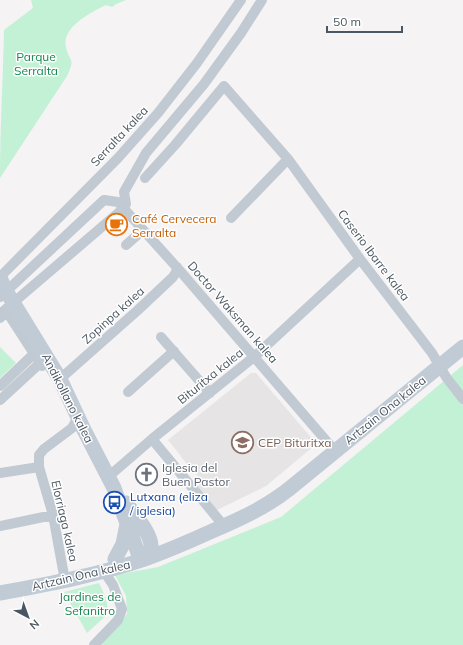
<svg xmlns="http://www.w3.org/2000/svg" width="463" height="645" font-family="Mulish,sans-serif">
<rect width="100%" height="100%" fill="#f5f3f3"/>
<path fill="#e6e4e5" d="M251,373H256L314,441V446L266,486L215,511L198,493V486L203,482L181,457V456L168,440Z"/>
<path fill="#c3f1d5" d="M31,0H126L116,4L112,7L106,5C92,12 61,27 66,47C69,62 76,57 67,76L0,178C0,129 3,79 4,30L33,8Z
M0,347L16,363L0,378Z
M463,365V645H100L127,614L126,596L115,575L158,567L281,517Z
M99,583L105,596L109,613L87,633L64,592Z"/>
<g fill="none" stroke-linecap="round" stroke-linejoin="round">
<path stroke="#c1cad2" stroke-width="10" d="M145,178L175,145L224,86L288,159L360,259L432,353L446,377L463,399
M231,218L288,159
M126,245L143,230
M0,277L118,158L158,113L197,63L241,0
M0,297L104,200L118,202L181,272L335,451
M0,314L124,208L126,204L124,192L146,153L204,84L241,33L262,0
M0,318L7,312L42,366L38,365L0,400
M161,337L210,393
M60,379L138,310L173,277L176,272L177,267
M0,386L38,350
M128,392L174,351
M152,439L224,526
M0,473L39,467
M108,477L152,439L254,357L360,259
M0,526L53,515
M65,581L53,515L39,467V455L44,449L72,428L78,417
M94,645L118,620L122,609L113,585L107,576L102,572"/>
<path stroke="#c1cbd6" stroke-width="15" d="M0,278L6,291L60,379L84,430L114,488L138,553
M126,503C134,514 152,534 151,547C150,552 147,555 145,559
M115,559L123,544L127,524
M0,593C49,584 98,575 145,559C167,551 188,542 210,532C238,520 265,508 289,489L463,347"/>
</g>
<defs>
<symbol id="cafe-ring" viewBox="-11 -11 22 22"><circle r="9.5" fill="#fff" stroke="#e8710a" stroke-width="1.5"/><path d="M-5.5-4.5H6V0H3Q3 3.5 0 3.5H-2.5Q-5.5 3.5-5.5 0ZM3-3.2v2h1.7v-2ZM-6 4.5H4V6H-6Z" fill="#e8710a"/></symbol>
<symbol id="school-ring" viewBox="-11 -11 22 22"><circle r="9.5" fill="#fff" stroke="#8d6e63" stroke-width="1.5"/><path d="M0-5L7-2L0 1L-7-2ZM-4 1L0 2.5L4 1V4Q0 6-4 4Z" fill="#8d6e63"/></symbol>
<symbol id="church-ring" viewBox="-11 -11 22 22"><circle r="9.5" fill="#fff" stroke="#6b7280" stroke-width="1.5"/><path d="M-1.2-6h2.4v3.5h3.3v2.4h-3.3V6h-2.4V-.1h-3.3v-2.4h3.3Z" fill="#6b7280"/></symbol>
<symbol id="bus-ring" viewBox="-11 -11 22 22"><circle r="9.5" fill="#fff" stroke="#1a4fb4" stroke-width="1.5"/><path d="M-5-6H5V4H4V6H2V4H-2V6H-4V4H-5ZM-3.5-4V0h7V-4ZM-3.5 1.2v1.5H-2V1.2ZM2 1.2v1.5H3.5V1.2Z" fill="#1a4fb4"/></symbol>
</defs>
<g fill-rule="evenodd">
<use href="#cafe-ring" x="104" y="212" width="25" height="25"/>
<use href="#school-ring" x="230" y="430" width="25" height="25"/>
<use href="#church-ring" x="134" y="462" width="25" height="25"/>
<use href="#bus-ring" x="102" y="490" width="25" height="25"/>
</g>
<g text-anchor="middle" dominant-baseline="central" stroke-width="3" stroke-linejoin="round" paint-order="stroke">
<g font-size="12" fill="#17864f" stroke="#fff">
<text x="36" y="56">Parque<tspan x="36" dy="14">Serralta</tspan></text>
<text x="90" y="596">Jardines de<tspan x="90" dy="14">Sefanitro</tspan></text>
</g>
<g font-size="12" fill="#4a5661" stroke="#fff">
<text transform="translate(119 136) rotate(-47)">Serralta kalea</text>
<text transform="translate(374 255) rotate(53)">Caserio Ibarre kalea</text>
<text transform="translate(233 312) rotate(49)">Doctor Waksman kalea</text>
<text transform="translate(113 315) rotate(-42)">Zopinpa kalea</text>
<text transform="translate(210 376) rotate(-39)">Bituritxa kalea</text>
<text transform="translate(68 398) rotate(63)">Andikollano kalea</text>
<text transform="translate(385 410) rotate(-39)">Artzain Ona kalea</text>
<text transform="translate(65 521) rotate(77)">Elorriaga kalea</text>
<text transform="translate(81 575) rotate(-13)">Artzain Ona kalea</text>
</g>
<g font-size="12" fill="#c56008" stroke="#fff" text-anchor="start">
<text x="132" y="218">Café Cervecera<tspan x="132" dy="14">Serralta</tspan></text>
</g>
<g font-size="12" fill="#785e54" stroke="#fff" text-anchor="start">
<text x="258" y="442">CEP Bituritxa</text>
</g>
<g font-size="12" fill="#5b616d" stroke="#fff" text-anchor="start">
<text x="162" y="467">Iglesia del<tspan x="162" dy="14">Buen Pastor</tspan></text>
</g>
<g font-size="12" fill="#164399" stroke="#fff" text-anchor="start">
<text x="130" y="496">Lutxana (eliza<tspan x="130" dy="14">/ iglesia)</tspan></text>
</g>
</g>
<g transform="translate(28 617) rotate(139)" stroke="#ffffff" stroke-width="3" paint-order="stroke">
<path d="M0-3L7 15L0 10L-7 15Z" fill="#4a5661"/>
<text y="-6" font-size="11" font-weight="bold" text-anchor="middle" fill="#4a5661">N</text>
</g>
<path d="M327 26v6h75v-6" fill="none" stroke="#4a5661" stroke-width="2"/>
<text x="333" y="26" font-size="12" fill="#4a5661" stroke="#ffffff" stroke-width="3" paint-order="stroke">50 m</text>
</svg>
